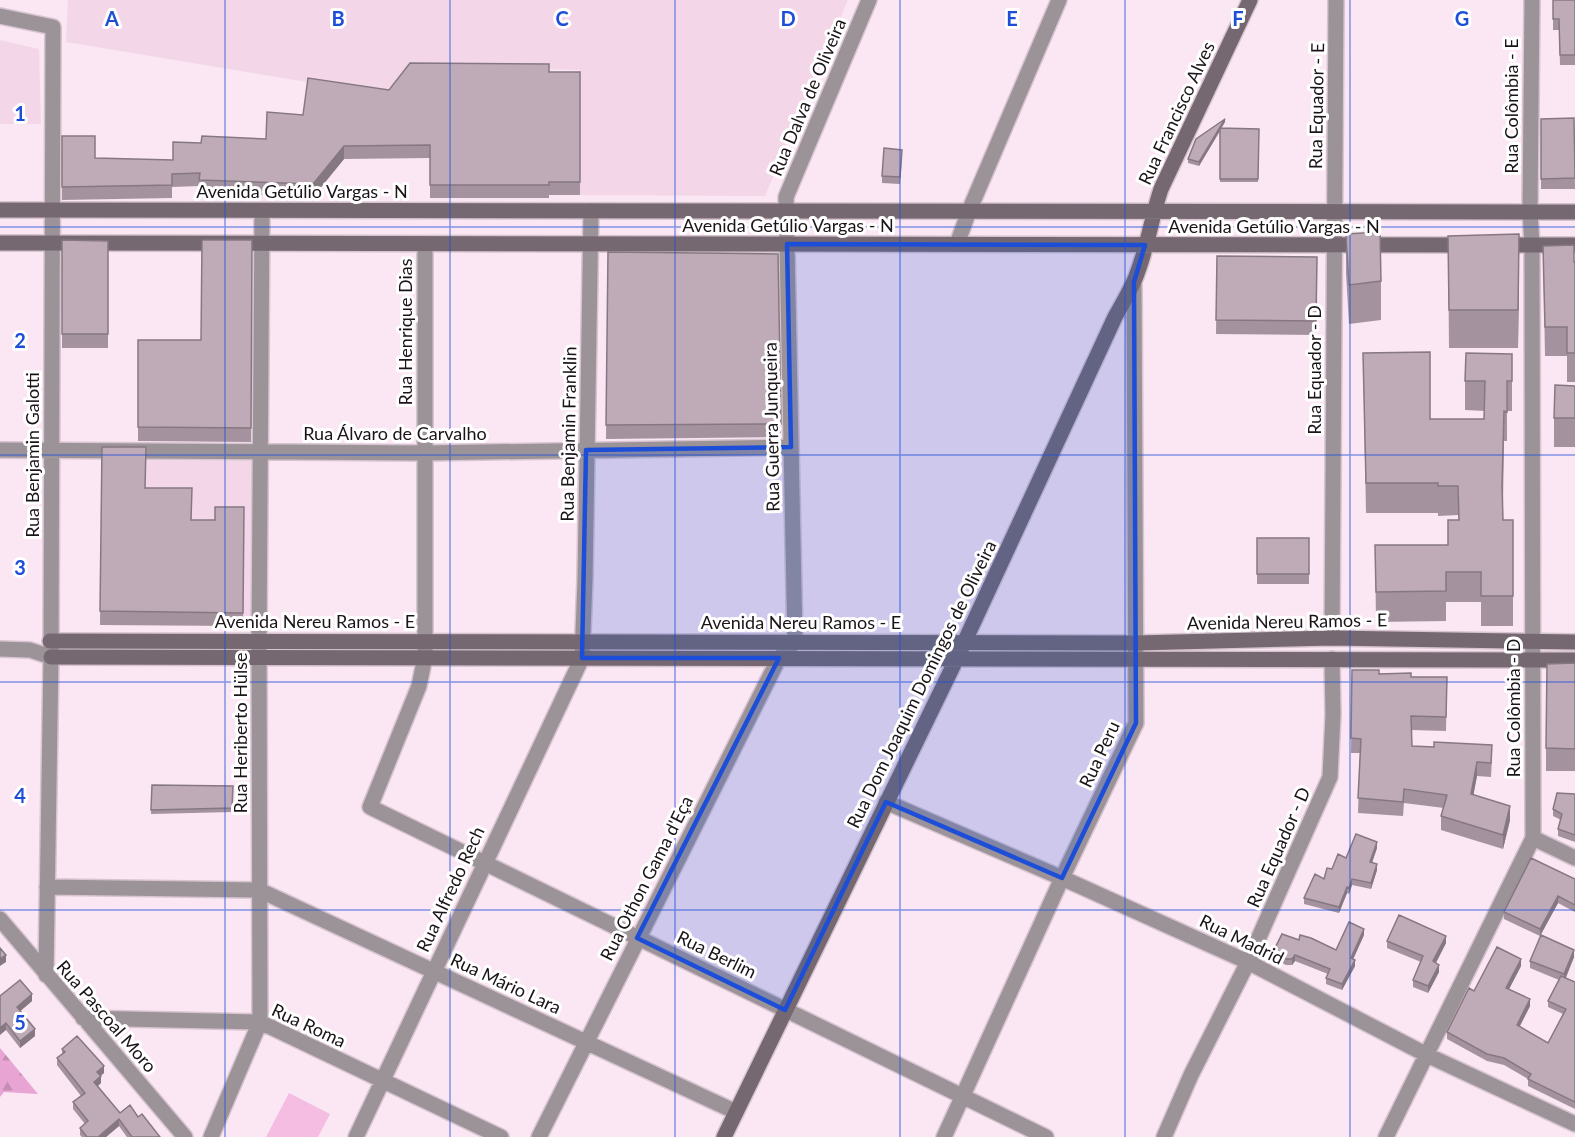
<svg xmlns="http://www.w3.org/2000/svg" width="1575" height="1137" font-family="Lato,sans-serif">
<defs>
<pattern id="forest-firs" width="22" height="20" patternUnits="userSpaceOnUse" patternTransform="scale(1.5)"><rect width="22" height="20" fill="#e8a4d2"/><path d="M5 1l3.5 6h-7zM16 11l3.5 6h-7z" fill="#c68cb4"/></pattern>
</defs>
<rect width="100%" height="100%" fill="#fbe6f3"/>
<path fill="#f3d7e9" d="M68,0H848L765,196L580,195V70L416,66L392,96L66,42Z
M0,40L39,49L41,124H0Z
M146,460L253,461L251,626L144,625Z"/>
<path fill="url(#forest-firs)" d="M0,1048L38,1094L4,1092L0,1097Z"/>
<path fill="#f5bde2" d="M289,1093L330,1114L318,1137H266Z"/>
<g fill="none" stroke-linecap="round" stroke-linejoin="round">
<defs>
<path id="street" d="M0,16L53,27L51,657L46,975
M425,244V657L419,686L370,807L1046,1137
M957,244L969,211L1059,0
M0,450L425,453L791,447
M1332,638L1336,0
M0,649L30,650L51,657
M886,802L1062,878L1248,962L1427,1055L1575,1124
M1533,838L1575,858
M47,887L259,890L736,1112
M0,919L185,1137
M83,1018L260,1022L501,1137
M211,1137L260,1022L259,640L262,211
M356,1137L582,658L585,579L591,211
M539,1137L779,658L795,642L786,197L869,0
M944,1137L1062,878L1136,723L1134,282
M1164,1137L1191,1075L1248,962L1330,777L1333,715L1332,659
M1386,1137L1533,838L1532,245L1530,212L1532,0"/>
<path id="secondary" d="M0,210L1575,212
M0,243L1467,245
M1500,245H1575
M50,641L1137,643L1332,638L1575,642
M51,657L1575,660
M724,1137L957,658L1115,317C1123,302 1133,287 1138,271C1148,244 1152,216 1161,189L1250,0"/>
</defs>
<use href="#street" stroke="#d7c4d0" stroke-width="18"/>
<use href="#secondary" stroke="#d7c4d0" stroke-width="18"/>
<use href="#street" stroke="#9c9398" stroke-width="15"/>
<use href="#secondary" stroke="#756870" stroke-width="15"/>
</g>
<path fill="#a4939e" d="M1553,0H1575V65H1560L1559,30H1553Z
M549,72H580V195H549V198H430V158L344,159L313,197L199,193V186L172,187V198L62,200V136L95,158L173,160L201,143L266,139L303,115L389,90Z
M1574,118L1575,189H1541V119Z
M1225,122L1221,128L1259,129L1258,182H1220V131L1199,166L1188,163V159Z
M902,157L900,184L882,183V176Z
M1346,234L1381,281V320L1349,324L1346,273Z
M1448,236L1519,273L1518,348H1449Z
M62,240L108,241V348H62Z
M252,240L251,442L138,441V340H201Z
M1543,246L1575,262V382H1567V356H1545Z
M608,252L778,254L781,437L606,439Z
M1217,256L1317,257L1316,335L1216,334Z
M1363,353L1430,419H1484L1485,411L1465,410V381L1512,354V411H1507V441H1504L1503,505V520H1513V626H1481V602H1446V621L1376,622L1375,545H1448L1459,520L1458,515L1438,516V513H1366Z
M1575,386V447H1554V418Z
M102,447L145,488L191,520H215L244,507L243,626L100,625Z
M1257,538H1309V584H1257Z
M1575,663V771H1546V748Z
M1352,670L1411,677H1447L1446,731L1411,730L1412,746L1492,759L1491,777L1477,776L1473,795L1510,820L1503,849L1441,830V816L1444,808L1404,803L1403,816L1358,813L1360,753H1351Z
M152,785L233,786L232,812L151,814Z
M1575,794V842L1558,836V829L1561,820L1553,816V809Z
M1377,848L1372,863L1377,870L1371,889L1352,885L1349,894L1347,893L1339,913L1304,904V898L1324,879L1332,869L1346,858Z
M1575,879V912L1558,903L1540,936L1504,919V912Z
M1364,935L1353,959L1355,966L1342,990L1326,984V978L1328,974L1295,961L1292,965H1286L1273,958V952L1299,940L1336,950Z
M1387,941L1446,943L1436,963L1439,972L1428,993L1413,987V980L1421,962L1387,948Z
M1574,957L1566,978L1575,982V1109L1528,1086V1079L1504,1065L1487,1061L1447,1039V1032L1474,991L1521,966L1509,989L1530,1006L1519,1027L1548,1043L1563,1014L1548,1007V1001L1559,980L1530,968V961Z
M0,996L32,1001L20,1011L35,1036L20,1048L6,1030Z
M62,1049L104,1073L100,1076L101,1083L98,1086L120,1113L138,1117L160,1137H127L119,1126L106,1137H82L80,1135V1128L85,1124L73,1109V1102L81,1096L57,1065V1058L62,1054Z"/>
<path fill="#867881" d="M1225,119V122L1199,166V162Z
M344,146V159L313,197V184Z
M1519,234V273L1518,348V310Z
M1477,762V776L1471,808V794Z
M1510,806V820L1503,849V835Z
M1377,842V848L1370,868V862Z
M1377,864V870L1371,889V883Z
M1352,879V885L1349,894V888Z
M1347,887V893L1339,913V907Z
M1558,896V903L1540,936V929Z
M1364,929V935L1351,964V958Z
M1446,936V943L1433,968V961Z
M1574,950V957L1564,981V974Z
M6,955V962L0,966V959Z
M1295,955V961L1292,965V959Z
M1521,959V966L1506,995V988Z
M1355,960V966L1342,990V984Z
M1439,965V972L1428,993V986Z
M32,994V1001L17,1014V1007Z
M1530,999V1006L1517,1032V1025Z
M6,1023V1030L0,1035V1028Z
M35,1029V1036L20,1048V1041Z
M104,1066V1073L97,1078V1072Z
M101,1076V1083L94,1089V1082Z
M119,1119V1126L106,1137H98Z"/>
<path fill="#bfabb8" stroke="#867881" stroke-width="1.5" d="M1553,0H1575V55H1560L1559,19H1553Z
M410,63L549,64V72H580V182H549V185H430V145L344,146L313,184L199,180L200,173L172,174V185L62,187V136H95V158L173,160V142L201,143L202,136L266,139L267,112L303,115L308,78L389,90Z
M1574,118L1575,178L1541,179V119Z
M1225,119L1199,162L1188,159L1196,139Z
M1220,128L1259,129L1258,179H1220Z
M884,148L902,150L900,177L882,176Z
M1380,232L1381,281L1349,285L1346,234Z
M1519,234L1518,310H1449L1448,236Z
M62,240L108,241V334H62Z
M202,240H252L251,428L138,427V340H201Z
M1574,245V262H1575V353H1567V327H1545L1543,246Z
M608,252L778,254L781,424L606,425Z
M1217,256L1317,257L1316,321L1216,320Z
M1430,352V419H1484L1485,381H1465L1466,353L1512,354V381H1507V412L1504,411L1502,485L1503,520H1513V596H1481V572H1446V591L1376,592L1375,545H1448V520H1459L1458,486H1438V483H1366L1363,353Z
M1555,385L1575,386V418H1554Z
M102,447H146L145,488H192L191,520H215V507H244L243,613L100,611Z
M1257,538H1309V574H1257Z
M1575,663V749L1546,748L1547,664Z
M1352,670H1379V674L1411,673V677H1447L1446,717L1411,716L1412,746L1434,747V742L1492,745L1491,763L1477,762L1471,794L1510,806L1503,835L1441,816L1447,795L1404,789L1403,802L1358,798L1361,739L1351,738Z
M152,785L233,786L232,808L151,810Z
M1557,793L1575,794V835L1558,829L1562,814L1553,809Z
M1356,834L1377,842L1370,862L1377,864L1371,883L1352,879L1349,888L1347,887L1339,907L1304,898L1315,874L1324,879L1327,868L1332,869L1338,854L1346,858Z
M1531,858L1575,879V905L1558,896L1540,929L1504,912Z
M1399,915L1446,936L1433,961L1439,965L1428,986L1413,980L1423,956L1387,941Z
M1349,922L1364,929L1351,958L1355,960L1342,984L1326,978L1330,969L1295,955L1292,959H1286L1273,952L1282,934L1299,940L1300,935L1311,938L1336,950Z
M1541,935L1574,950L1564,974L1530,961Z
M1497,947L1521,959L1506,988L1530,999L1517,1025L1548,1043L1566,1009L1548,1001L1561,976L1575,982V1102L1528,1079L1531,1074L1504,1058L1487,1054L1447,1032L1469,988L1474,991Z
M0,948L6,955L0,959Z
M20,980L32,994L17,1007L35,1029L20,1041L6,1023L0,1028V996Z
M77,1036L104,1066L97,1072L101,1076L94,1082L120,1113L130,1105L138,1117L142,1114L160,1137H132L119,1119L98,1137H87L80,1128L88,1121L73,1102L85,1093L57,1058L65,1052L62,1049Z"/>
<path fill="#1d4ed8" fill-opacity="0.2" stroke="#1d4ed8" stroke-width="4.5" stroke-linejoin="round" d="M787,244L1145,245L1134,282L1136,723L1062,878L886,802L785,1010L637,938L779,658H582L586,450L791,447Z"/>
<path fill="none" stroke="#1d4ed8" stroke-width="1.5" stroke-opacity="0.55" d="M225,0V1137M450,0V1137M675,0V1137M900,0V1137M1125,0V1137M1350,0V1137M0,227H1575M0,455H1575M0,682H1575M0,910H1575"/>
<g text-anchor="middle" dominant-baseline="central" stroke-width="6" stroke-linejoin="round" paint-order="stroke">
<g font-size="18" fill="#1a1317" stroke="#fff">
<text transform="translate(807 97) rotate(-67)">Rua Dalva de Oliveira</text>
<text transform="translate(1316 106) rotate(-89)">Rua Equador - E</text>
<text transform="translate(1511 106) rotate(-90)">Rua Colômbia - E</text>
<text transform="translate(1176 113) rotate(-65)">Rua Francisco Alves</text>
<text x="302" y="191">Avenida Getúlio Vargas - N</text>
<text x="788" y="225">Avenida Getúlio Vargas - N</text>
<text x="1274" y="226">Avenida Getúlio Vargas - N</text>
<text transform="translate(405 332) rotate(-90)">Rua Henrique Dias</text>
<text transform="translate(1314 370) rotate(-90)">Rua Equador - D</text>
<text transform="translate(771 427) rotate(-91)">Rua Guerra Junqueira</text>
<text x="395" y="433">Rua Álvaro de Carvalho</text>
<text transform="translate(568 434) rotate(-89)">Rua Benjamin Franklin</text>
<text transform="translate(32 455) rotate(-90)">Rua Benjamin Galotti</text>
<text x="315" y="621">Avenida Nereu Ramos - E</text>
<text transform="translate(1287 621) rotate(-1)">Avenida Nereu Ramos - E</text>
<text x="801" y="622">Avenida Nereu Ramos - E</text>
<text transform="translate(921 684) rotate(-64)">Rua Dom Joaquim Domingos de Oliveira</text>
<text transform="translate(1513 708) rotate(-90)">Rua Colômbia - D</text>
<text transform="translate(240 733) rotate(-90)">Rua Heriberto Hülse</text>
<text transform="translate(1099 754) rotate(-65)">Rua Peru</text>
<text transform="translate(1278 847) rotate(-66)">Rua Equador - D</text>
<text transform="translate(646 878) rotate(-63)">Rua Othon Gama d'Eça</text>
<text transform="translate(450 889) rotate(-65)">Rua Alfredo Rech</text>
<text transform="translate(1242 939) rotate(26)">Rua Madrid</text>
<text transform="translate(717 954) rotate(26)">Rua Berlim</text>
<text transform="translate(506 983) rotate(25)">Rua Mário Lara</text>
<text transform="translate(107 1016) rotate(49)">Rua Pascoal Moro</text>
<text transform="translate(309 1025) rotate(25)">Rua Roma</text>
</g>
</g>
<g font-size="20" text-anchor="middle" font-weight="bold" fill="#1d4ed8" stroke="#fff" stroke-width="6" stroke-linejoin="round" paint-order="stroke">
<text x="112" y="26">A</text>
<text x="338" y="26">B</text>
<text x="562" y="26">C</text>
<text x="788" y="26">D</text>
<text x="1012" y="26">E</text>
<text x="1238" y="26">F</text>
<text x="1462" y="26">G</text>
<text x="20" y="121">1</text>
<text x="20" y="348">2</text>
<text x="20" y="575">3</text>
<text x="20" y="803">4</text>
<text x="20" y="1030">5</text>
</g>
</svg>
